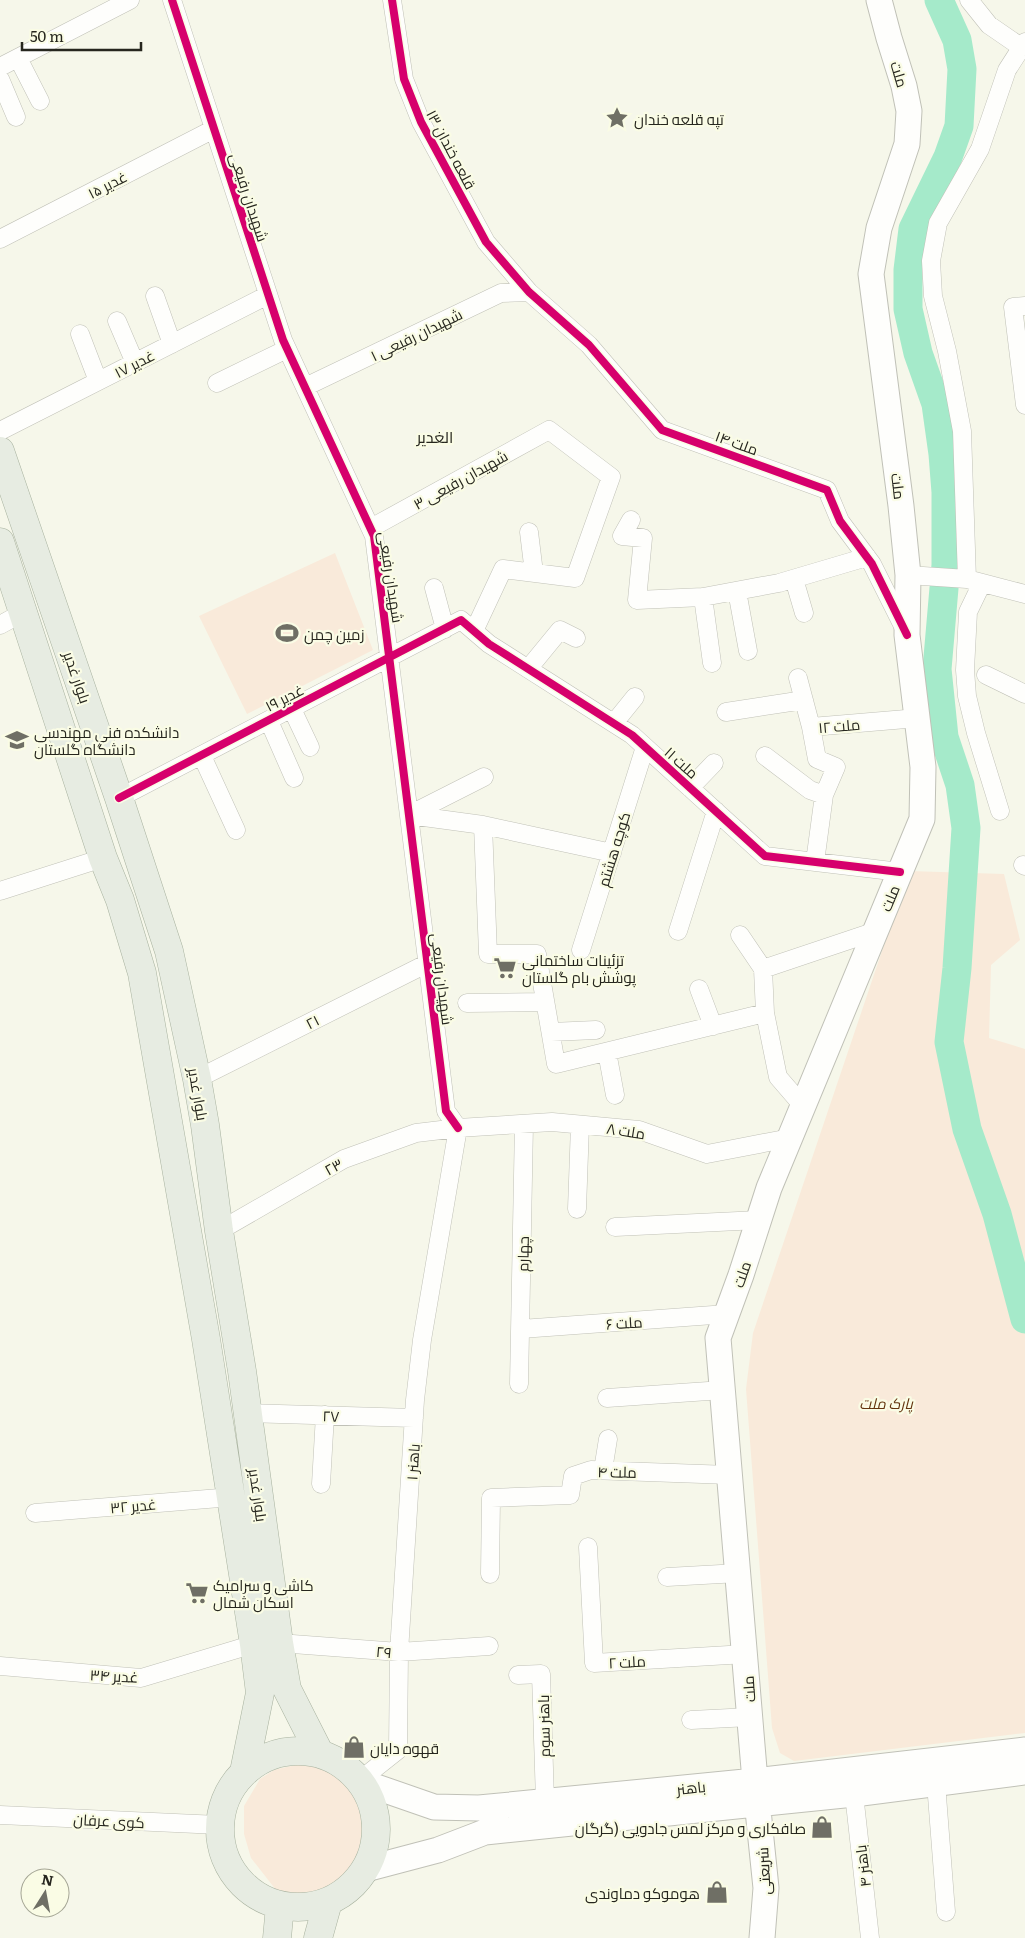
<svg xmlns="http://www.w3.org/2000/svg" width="1025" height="1938" font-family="Literata,Cairo,serif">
<rect width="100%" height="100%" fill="#f6f7ea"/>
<path fill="#f9eada" d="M335,553L373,650L247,714L199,616Z
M909,871L1004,874L1020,940L991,965L989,1038L1025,1049V1733L794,1761L780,1753L772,1728L746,1389L753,1333Z
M312,1761L344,1770L362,1786L374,1815L371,1858L342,1894L320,1903L276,1890L251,1858L244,1834V1806L260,1779L274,1770Z"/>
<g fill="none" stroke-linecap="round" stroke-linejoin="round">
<path stroke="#a5eaca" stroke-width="29" d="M939,0L957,40L962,69L959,126L948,157L913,229L908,270V309L918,353L936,404L943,454L946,492V565L937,669L944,737L960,785L966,828L957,968L949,1042L967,1129L997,1214L1025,1319"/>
<defs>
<path id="minor" d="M172,0L283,340L374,536L446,1111L458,1128
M392,0L404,79L421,122L486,242L529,292L589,345L662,430L827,490L840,521L872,564L905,630
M969,0L989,25L1021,47
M18,58L40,101
M0,67L130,0
M0,79L16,117
M0,239L214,129
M155,296L172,344
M1025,306L1013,307L1025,405
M117,321L135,363
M80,334L98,381
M217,383L287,349
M305,387L501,293L529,292
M0,431L268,295
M631,520L622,536L643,538L637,600L703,597L779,583L867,557
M371,528L549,430L611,477L575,578L503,569L474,631
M529,532L534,573
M908,575L967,579L1025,594
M794,579L804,613
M967,579L962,431L947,351L933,296L931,261L938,223L980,149L1007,70L1025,42
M982,583L968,612L965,670L967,696L976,733L1000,811
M434,588L445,629
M737,591L748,651
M703,597L712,663
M0,625L22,613
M528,669L560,630L576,638
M986,675L1025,694
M798,678L811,727L918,718
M292,709L310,747
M726,712L804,700
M269,721L294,778
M614,723L635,697
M811,727L817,759L836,767L824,795L815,862
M202,756L236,830
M765,756L810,790L824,795
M690,788L714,763
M119,798L461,620L489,644L632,735L765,856L900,872
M409,815L483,825L612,853
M409,815L484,777
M483,825L488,954H537L556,1064L765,1013
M1023,865L1025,866
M0,891L103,858
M678,931L716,811
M740,935L763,969L765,1013L778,1077L803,1106
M581,950L645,747
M763,969L876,931
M699,989L713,1026
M467,1003L545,1002
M551,1032L596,1030
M607,1052L615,1095
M197,1079L428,963
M577,1209L580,1125
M615,1227L759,1220
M219,1231L344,1159L416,1133L458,1128L552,1122L639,1130L707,1154L790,1138
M521,1329L727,1314
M519,1384L524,1124
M607,1398L723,1390
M248,1413L414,1418
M603,1470L608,1439
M321,1484L325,1415
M35,1513L232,1497
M588,1547L594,1663L746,1654
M490,1574L491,1498L570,1495L573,1476L591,1470L730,1475
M667,1577L739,1573
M279,1643L399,1652L489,1646
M0,1666L141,1678L254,1644
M518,1675L541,1674L545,1801
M691,1720L750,1717
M359,1781L398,1750L399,1652L415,1400L422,1340L458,1128
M936,1783L946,1912
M854,1794L870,1938
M0,1815L219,1825"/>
<path id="secondary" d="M359,1781L434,1807L479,1808L755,1781L1025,1750
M366,1869L438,1850L485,1832L854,1794L1025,1772
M762,1938L766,1888L755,1781L718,1338L741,1275L769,1188L922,819L923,767L907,635L908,575L901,506L871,274L879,228L907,144L909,111L904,86L889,38L879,0"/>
<path id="primary" d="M0,451L119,798L169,951L197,1079L205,1125L219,1231L242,1371L279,1643L287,1689L320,1754
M0,542L103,858L120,900L142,973L206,1339L254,1644L260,1693L244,1772
M220 1829a78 78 0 1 1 156 0a78 78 0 1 1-156 0Z
M277,1938L280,1906
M318,1938L328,1902"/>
</defs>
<use href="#minor" stroke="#c0c1b7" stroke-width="19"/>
<use href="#secondary" stroke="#c0c1b7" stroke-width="27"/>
<use href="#primary" stroke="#a8b29f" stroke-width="29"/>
<use href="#minor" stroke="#fefefc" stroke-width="18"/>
<use href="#secondary" stroke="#fefefc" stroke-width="25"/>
<use href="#primary" stroke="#e7ece2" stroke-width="28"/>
<defs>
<path id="cycleway" d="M172,0L283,340L374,536L446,1111L458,1128
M392,0L404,79L421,122L486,242L529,292L589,345L662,430L827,490L840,521L872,564L907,635
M119,798L461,620L489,644L632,735L765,856L900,872"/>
</defs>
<use href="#cycleway" stroke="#fafce5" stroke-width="11"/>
<use href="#cycleway" stroke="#d6006c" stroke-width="8"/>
</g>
<defs>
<symbol id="sight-bare" viewBox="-9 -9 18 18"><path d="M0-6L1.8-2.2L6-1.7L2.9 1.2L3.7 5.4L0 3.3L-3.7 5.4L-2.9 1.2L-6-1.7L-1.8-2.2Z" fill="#6f6f65" stroke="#fafce5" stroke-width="2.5" paint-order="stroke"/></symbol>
<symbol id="stadium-bare" viewBox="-9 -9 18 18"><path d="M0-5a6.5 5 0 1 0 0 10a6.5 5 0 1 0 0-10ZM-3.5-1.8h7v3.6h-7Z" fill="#6f6f65" stroke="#fafce5" stroke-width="2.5" paint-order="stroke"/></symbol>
<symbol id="university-bare" viewBox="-9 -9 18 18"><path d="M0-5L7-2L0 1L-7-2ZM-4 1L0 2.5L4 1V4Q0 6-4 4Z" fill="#6f6f65" stroke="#fafce5" stroke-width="2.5" paint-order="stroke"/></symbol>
<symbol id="supermarket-bare" viewBox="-9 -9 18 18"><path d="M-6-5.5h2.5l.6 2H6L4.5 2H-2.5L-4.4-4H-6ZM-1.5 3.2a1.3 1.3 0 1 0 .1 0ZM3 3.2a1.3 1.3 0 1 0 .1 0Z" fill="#6f6f65" stroke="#fafce5" stroke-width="2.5" paint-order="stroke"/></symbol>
<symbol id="shop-bare" viewBox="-9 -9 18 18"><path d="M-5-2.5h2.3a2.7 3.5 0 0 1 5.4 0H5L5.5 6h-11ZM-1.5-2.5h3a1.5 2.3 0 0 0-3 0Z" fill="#6f6f65" stroke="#fafce5" stroke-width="2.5" paint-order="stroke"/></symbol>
</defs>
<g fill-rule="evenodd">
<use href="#sight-bare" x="601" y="102" width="32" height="32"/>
<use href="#stadium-bare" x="271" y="617" width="32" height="32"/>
<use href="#university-bare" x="1" y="724" width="32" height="32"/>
<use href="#supermarket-bare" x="489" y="952" width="32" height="32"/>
<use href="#supermarket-bare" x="181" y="1577" width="32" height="32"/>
<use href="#shop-bare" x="338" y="1731" width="32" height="32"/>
<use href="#shop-bare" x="806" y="1811" width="32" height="32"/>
<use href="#shop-bare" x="701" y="1876" width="32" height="32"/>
</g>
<g text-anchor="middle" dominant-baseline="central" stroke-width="4.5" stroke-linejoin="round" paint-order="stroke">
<g font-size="15" fill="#26261e" stroke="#fafce5">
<text transform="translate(900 74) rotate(73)">ملت</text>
<text transform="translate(452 149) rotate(62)">۱۳ قلعه خندان</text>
<text transform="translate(107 184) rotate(-27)">۱۵ غدیر</text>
<text transform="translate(250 197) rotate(72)">شهیدان رفیعی</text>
<text transform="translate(416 334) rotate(-26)">۱ شهیدان رفیعی</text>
<text transform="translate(134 363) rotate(-27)">۱۷ غدیر</text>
<text transform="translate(737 442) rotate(20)">۱۴ ملت</text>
<text transform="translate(460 479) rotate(-29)">۳ شهیدان رفیعی</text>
<text transform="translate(899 486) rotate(83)">ملت</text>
<text transform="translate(392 577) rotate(81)">شهیدان رفیعی</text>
<text transform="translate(78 677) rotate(71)">بلوار غدیر</text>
<text transform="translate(284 697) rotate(-27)">۱۹ غدیر</text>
<text transform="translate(839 725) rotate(-5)">۱۲ ملت</text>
<text transform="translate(682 762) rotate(42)">۱۱ ملت</text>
<text transform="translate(613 849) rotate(-73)">کوچه هشتم</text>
<text transform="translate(889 898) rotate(-68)">ملت</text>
<text transform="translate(443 979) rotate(83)">شهیدان رفیعی</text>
<text transform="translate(312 1021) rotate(-27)">۲۱</text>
<text transform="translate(199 1094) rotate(80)">بلوار غدیر</text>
<text transform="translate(626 1130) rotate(9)">۸ ملت</text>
<text transform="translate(333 1166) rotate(-29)">۲۳</text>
<text transform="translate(522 1254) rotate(-89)">چهارم</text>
<text transform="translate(741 1274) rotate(-71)">ملت</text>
<text transform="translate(624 1322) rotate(-4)">۶ ملت</text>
<text transform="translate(331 1415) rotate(2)">۲۷</text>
<text transform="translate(412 1462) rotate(-86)">باهنر ۱</text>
<text transform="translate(617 1471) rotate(1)">۴ ملت</text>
<text transform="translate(259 1495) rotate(82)">بلوار غدیر</text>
<text transform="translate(133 1505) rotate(-5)">۳۲ غدیر</text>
<text transform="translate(384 1651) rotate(5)">۲۹</text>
<text transform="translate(627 1661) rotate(-3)">۲ ملت</text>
<text transform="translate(114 1675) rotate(3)">۳۴ غدیر</text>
<text transform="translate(748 1689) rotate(-94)">ملت</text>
<text transform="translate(543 1726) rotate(-91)">باهنر سوم</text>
<text transform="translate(691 1787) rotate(-6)">باهنر</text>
<text transform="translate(109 1820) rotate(3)">کوی عرفان</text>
<text transform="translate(862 1866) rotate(-97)">۴ باهنر</text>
<text transform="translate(763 1871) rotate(-93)">شریعتی</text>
</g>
<g font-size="15" fill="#26261e" stroke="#fafce5" text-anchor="start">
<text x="634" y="118">تپه قلعه خندان</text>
<text x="304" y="633">زمین چمن</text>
<text x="34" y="731">دانشکده فنی مهندسی<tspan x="34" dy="17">دانشگاه گلستان</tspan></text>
<text x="522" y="959">تزئینات ساختمانی<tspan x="522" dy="17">پوشش بام گلستان</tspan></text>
<text x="213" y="1584">کاشی و سرامیک<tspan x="213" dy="17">اسکان شمال</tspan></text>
<text x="370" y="1747">قهوه دایان</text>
<text x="806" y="1827" text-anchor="end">صافکاری و مرکز لمس جادویی (گرگان</text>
<text x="700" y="1892" text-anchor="end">هوموکو دماوندی</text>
</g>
<g font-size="15" font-style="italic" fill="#63340e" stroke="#fafce5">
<text x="886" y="1402">پارک ملت</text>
</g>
<g font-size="16" fill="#26261e" stroke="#fafce5">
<text x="435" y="436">الغدیر</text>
</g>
</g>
<g transform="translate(45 1893) rotate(11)"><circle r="24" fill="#fafce5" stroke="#a5a695"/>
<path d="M0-4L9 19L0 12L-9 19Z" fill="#6f6f65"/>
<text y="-8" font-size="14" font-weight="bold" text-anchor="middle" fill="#26261e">N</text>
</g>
<path d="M22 42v8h119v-8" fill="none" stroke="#26261e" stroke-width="2.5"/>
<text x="30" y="42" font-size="15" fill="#26261e" stroke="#fafce5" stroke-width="4" paint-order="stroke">50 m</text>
</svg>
